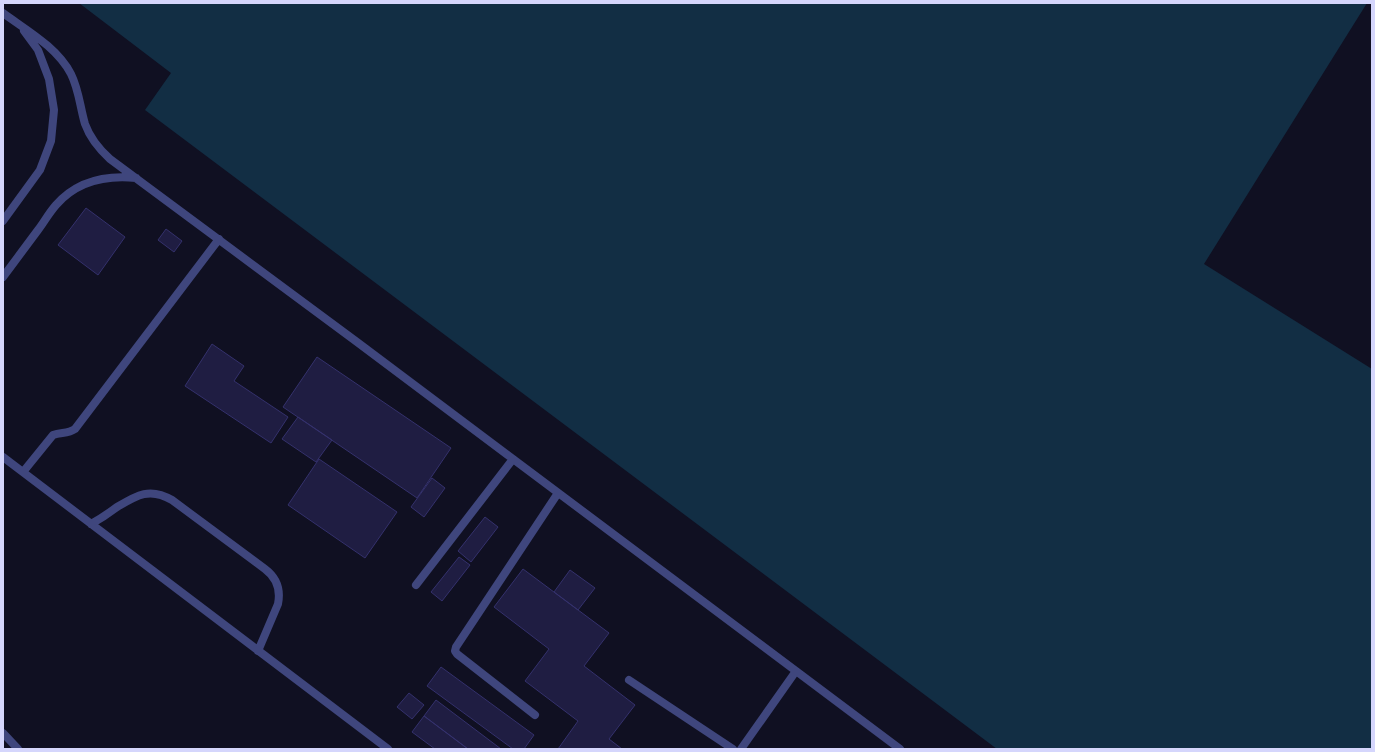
<svg xmlns="http://www.w3.org/2000/svg" width="1375" height="752" font-family="'Alegreya Sans',sans-serif">
<rect width="100%" height="100%" fill="#101022"/>
<path fill="#122e44" d="M79,3H1367L1204,264L1372,369V749H997L145,110L171,73Z"/>
<path fill="#1f1d42" stroke="#34316c" d="M86,208L125,237L98,275L58,245Z
M166,229L182,241L174,252L158,240Z
M212,344L244,366L234,381L288,417L271,443L185,386Z
M317,357L451,448L417,498L283,407Z
M298,417L332,440L316,462L282,439Z
M319,459L397,512L365,558L288,505Z
M432,478L445,488L424,517L411,507Z
M485,517L498,527L471,562L458,551Z
M459,557L470,565L442,601L431,592Z
M523,569L609,633L584,666L635,705L609,739L622,749H558L578,721L525,681L549,649L494,607Z
M570,570L595,588L578,610L554,592Z
M441,667L534,735L524,749H513L427,686Z
M409,693L424,705L412,719L397,707Z
M436,700L501,749H468L424,716Z
M424,716L468,749H435L412,732Z"/>
<g fill="none" stroke-linecap="round" stroke-linejoin="round">
<path stroke="#3f467d" stroke-width="8" d="M3,13C26,30 57,47 71,74C79,90 80,107 85,124C90,138 99,149 110,159L357,342L900,749
M3,221L40,170L51,141L54,110L49,79L38,50L24,31
M3,277C15,261 26,246 38,230C44,222 49,213 56,205C77,181 106,175 136,178
M3,457L388,749
M23,472L53,435C61,432 68,434 75,429L219,239
M91,524C100,519 109,513 117,507C137,495 150,487 172,500L265,569C277,578 281,589 278,604L258,651
M416,585L513,459
M629,680L733,749
M535,715L457,654L455,651L456,647L558,493
M3,733L18,749
M741,749L796,671"/>
</g>
<rect width="1375" height="752" fill="none" stroke="#d5d6fc" stroke-width="8"/>
</svg>
